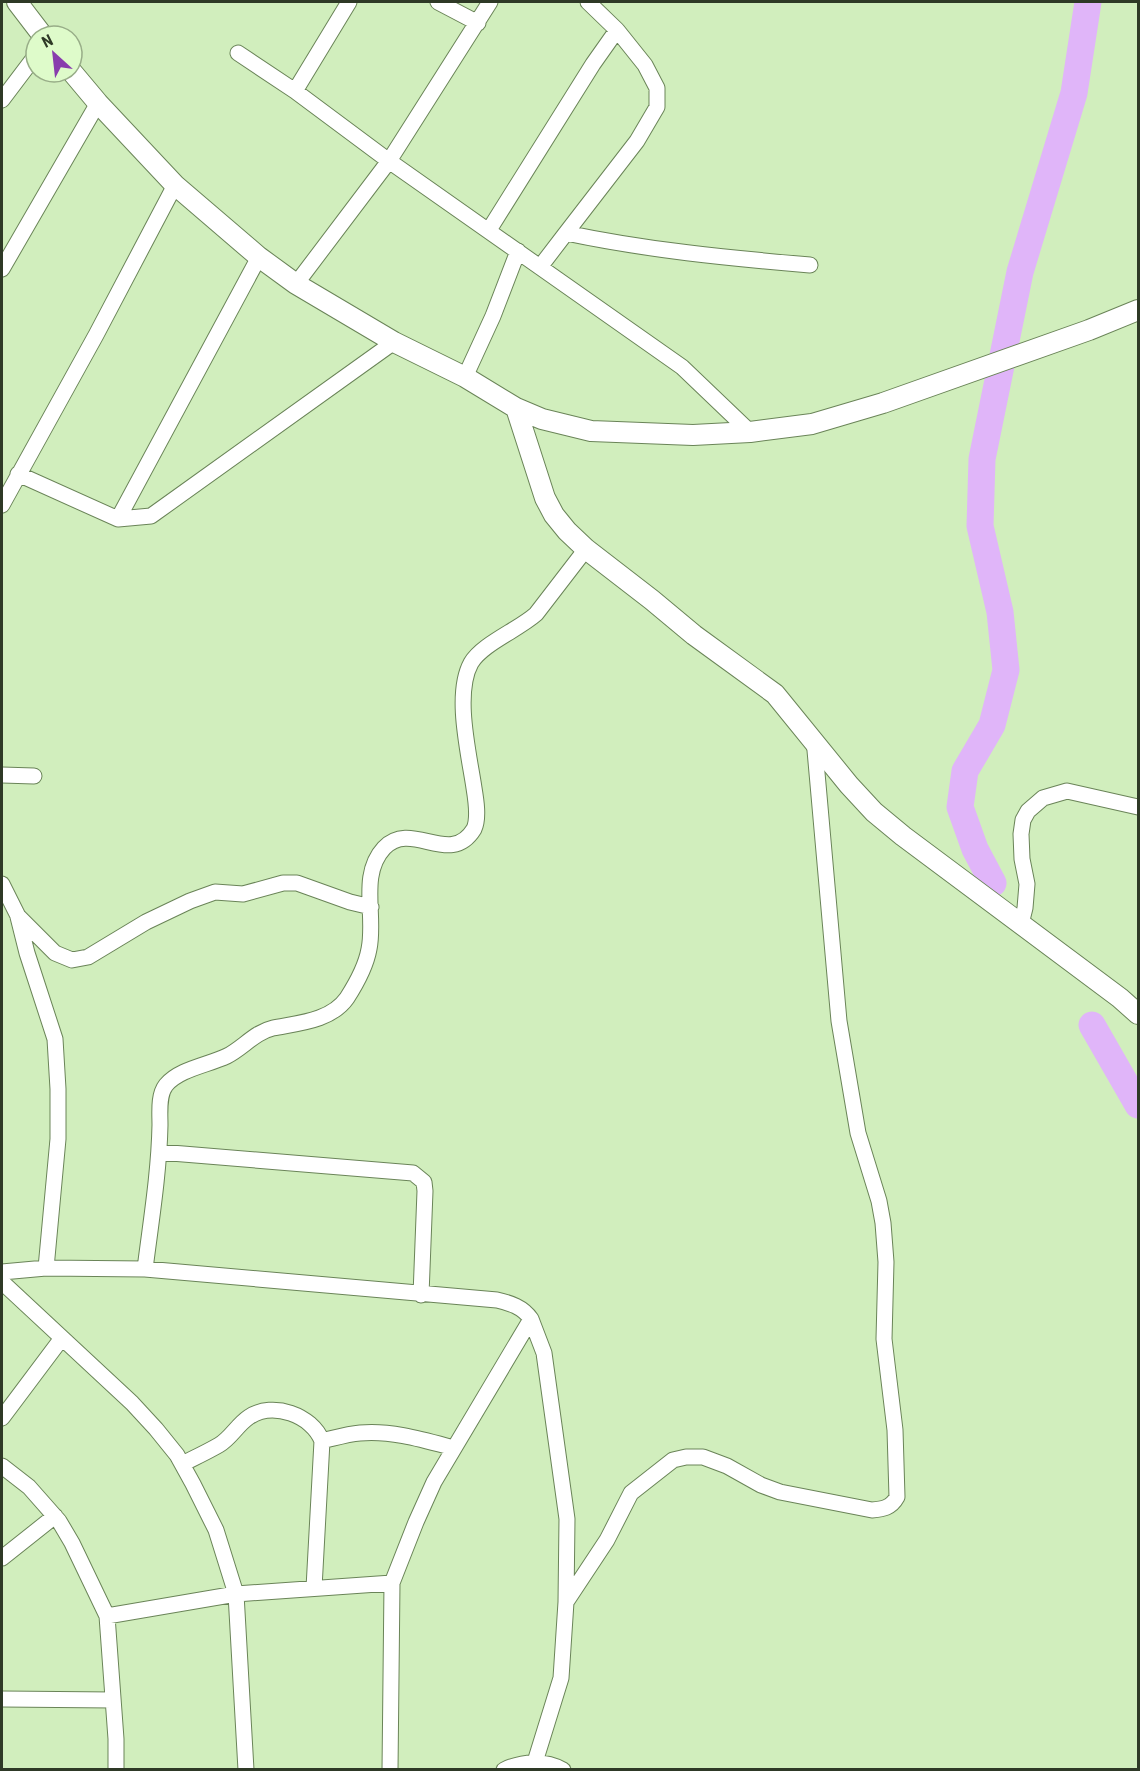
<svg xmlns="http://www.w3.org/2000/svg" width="1140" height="1771" font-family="'Roboto Condensed',sans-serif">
<rect width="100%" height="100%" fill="#d1eebd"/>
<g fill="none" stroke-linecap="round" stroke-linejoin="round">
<path stroke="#e0b5f9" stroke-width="27" d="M993,883L975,849L960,807L965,771L992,725L1006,670L1000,612L980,526L982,459L1020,272L1074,93L1088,2
M1092,1025L1138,1105"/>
<defs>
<path id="minor" d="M438,2L478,23
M238,53L295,91L389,161L682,367L750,432
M295,91L349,2
M2,100L36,55
M489,230L593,64L617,30L588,2
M566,233L637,141L657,107V88L645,65L617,30
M540,267L566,233C646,250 728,258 810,265
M2,269L98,103
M296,284L389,161L490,2
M465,377L493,316L518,251
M18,474L118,519L151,516L394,342
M2,505L96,335L175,185
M118,519L259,257
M2,775L34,776
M2,884L18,916L55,953L72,960L88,957L146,922L190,901L215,892L243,894L283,883H297L350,902L371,907
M18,917L27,953L55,1039L58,1089V1139L46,1268
M1021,924L1025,908L1027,884L1022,859L1021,834L1023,820L1028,811L1043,798L1067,791L1138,807
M159,1152L413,1173L424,1182L425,1191L421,1295
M145,1269C151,1221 159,1173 160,1125C160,1113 158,1095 166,1085C179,1069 208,1065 227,1056C243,1048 255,1032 273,1028C298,1023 331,1021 347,998C356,984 366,966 369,949C376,916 359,875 384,848C412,819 450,868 474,829C479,818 476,800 474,788C469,754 454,694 471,663C482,644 518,630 536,614L586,549
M2,1272L46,1268L145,1269L497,1300C510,1303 523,1307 531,1319L434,1482L416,1522L392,1583L390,1770
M2,1282L132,1403L156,1429L177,1455L193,1484L216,1530L236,1594L246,1770
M531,1319L544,1353L567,1519L566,1602L561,1678L535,1762
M2,1418L62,1338
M322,1441C335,1438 347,1434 360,1433C391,1430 424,1440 454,1448
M182,1464C194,1458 207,1452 219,1445C231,1438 237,1425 249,1417C273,1401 312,1415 322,1441L314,1588
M2,1466L29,1487L59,1521L72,1543L107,1616L116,1739V1770
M2,1558L55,1516
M566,1602L607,1540L631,1493L673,1460L686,1457H703L727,1466L761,1485L780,1492L872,1510C883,1509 891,1508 897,1497L895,1430L884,1339L886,1262L883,1223L879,1201L858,1133L839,1021L814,739
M107,1616L236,1594L392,1583
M2,1699L113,1700
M504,1770C522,1761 545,1760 563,1770"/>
<path id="tertiary" d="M17,2L43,36
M72,72L98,103L175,185L259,257L296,284L394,342L465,377L516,408L542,419L591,431L693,435L750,432L812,424L883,403L1089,330L1138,310
M516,408L545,498L554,515L567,531L586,549L652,600L694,635L775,694L849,785L874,812L903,836L1120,998L1138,1014"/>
</defs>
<use href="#minor" stroke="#6a8458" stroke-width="17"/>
<use href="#tertiary" stroke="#6a8458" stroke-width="22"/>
<use href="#minor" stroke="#fff" stroke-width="15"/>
<use href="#tertiary" stroke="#fff" stroke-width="20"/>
</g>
<rect width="1140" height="1771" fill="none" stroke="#2e3926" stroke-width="6"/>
<g transform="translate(54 54) rotate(333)"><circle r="28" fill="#defbca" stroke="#98ad88" stroke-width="1.5"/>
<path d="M0-4.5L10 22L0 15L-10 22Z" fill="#883cad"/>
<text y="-9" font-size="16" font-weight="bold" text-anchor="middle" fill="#2e3926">N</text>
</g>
</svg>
